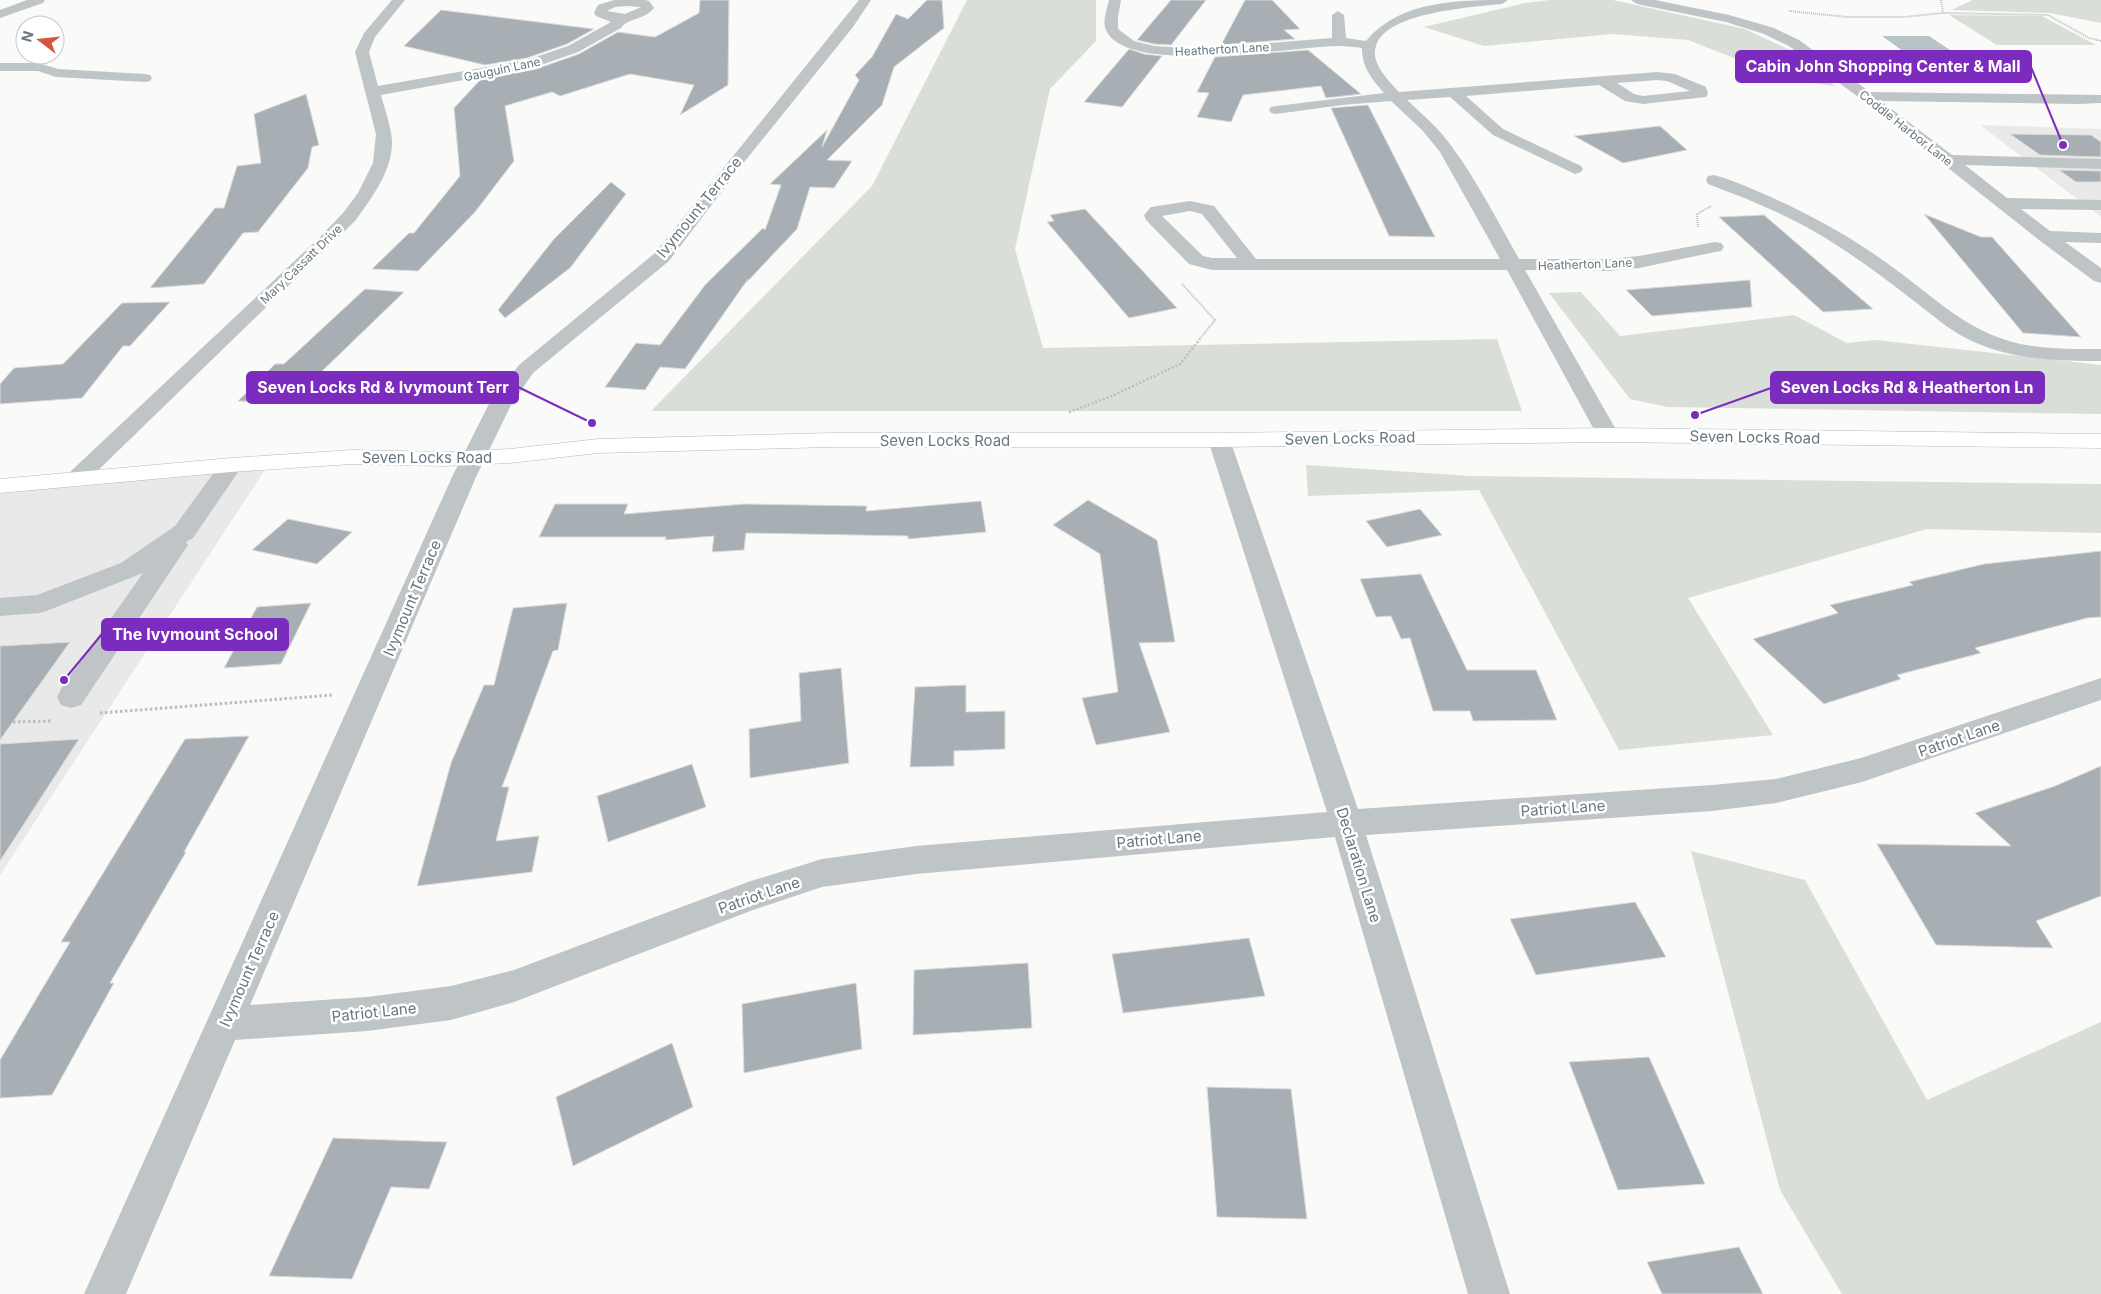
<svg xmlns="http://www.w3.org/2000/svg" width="2101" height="1294" font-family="Inter,sans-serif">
<rect width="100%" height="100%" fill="#fafaf8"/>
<path fill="#e8e9e8" d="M1980,125L2101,129V217Z
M270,462L0,875V486Z"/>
<path fill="#daded8" d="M967,0H1096V41L1050,89L1015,249L1043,348L1497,339L1522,411H651L872,186Z
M1550,0H1613L1745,29L1796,53L1835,86L1790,80L1688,40L1613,34L1484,46L1424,27L1525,3Z
M1973,0H2101V23L2050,13L1951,10Z
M1949,15L2042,16L2096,45H1997Z
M1581,292L1620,336L1794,315L1847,343L1875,340L2101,365V414L1667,407L1630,399L1549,293Z
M1306,465L1470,476L2101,484V533L1927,529L1688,598L1773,735L1619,750L1479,490L1308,496Z
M1691,851L1805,880L1927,1100L2101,1022V1294H1842L1780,1190Z"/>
<path fill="#b8c3c6" d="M1882,36H1929L1950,50H1980L1995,60L1914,59Z"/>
<path fill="#a7afb4" stroke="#dcdcda" d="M700,0H729L728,85L680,115L694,85L630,74L560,96L552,92L505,106L514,161L475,212L418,271L372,269L409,233H414L460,176L454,108L481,79L536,69L579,54L618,32L655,37L699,13Z
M927,0H942L944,28L894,67L882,105L827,160L852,161L834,188L810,187L797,229L746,283L748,279L685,369L660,367L645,390L605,387L636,343L660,345L705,285L763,228L765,230L781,185L770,184L827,130L822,147L859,80L855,75L872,57L896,14L908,19Z
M1171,0H1206L1171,45L1154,44L1137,40Z
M1245,0H1272L1300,29L1284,30L1295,39L1221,45Z
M441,10L594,29L567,44L527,58L485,65L404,46Z
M1129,49L1144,54L1162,56L1122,107L1084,102Z
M1308,50L1361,94L1326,98L1321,86L1243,95L1231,122L1197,117L1209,93L1197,92L1215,57Z
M306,94L319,145L312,147L308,168L258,232L243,233L204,284L150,288L215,208H224L237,166L261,163L254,114Z
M1368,105L1435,237L1389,236L1331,108Z
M1660,126L1687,150L1623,163L1574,136Z
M2010,134L2091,135L2101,142V157L2040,155Z
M2059,170L2101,171V182H2076Z
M611,182L626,194L570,268L505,318L498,310L554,239Z
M1085,209L1177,308L1129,318L1047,222L1054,221L1050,215Z
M1924,214L1981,237H1992L2081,337L2023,333Z
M1764,215L1873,309L1823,312L1719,217Z
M1750,280L1752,307L1652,316L1626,290Z
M365,289L404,292L289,403L238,401L275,364H284Z
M170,302L130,346H123L82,398L0,404V384L14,368L63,364L122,303Z
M1088,500L1157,540L1175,642L1139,643L1170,732L1096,745L1082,698L1118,692L1100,554L1053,525Z
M981,501L986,532L908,539V536L746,533L744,550L712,552L714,536L665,540L666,537H539L555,504H628L624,514L744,504L867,506L866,511Z
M1420,509L1442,535L1387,547L1366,521Z
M288,519L352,532L317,564L252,550Z
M2101,551V617L2087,618L1975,648L1981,653L1897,675L1901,679L1824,704L1753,639L1838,613L1830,605L1913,585L1909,582L1984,564Z
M1421,574L1467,670H1536L1557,720L1473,721L1470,711H1433L1410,638L1401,639L1391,616L1376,617L1360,579Z
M311,603L281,664L224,668L257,607Z
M567,603L558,650L553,651L502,787H509L496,841L539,836L532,872L417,886L451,763L484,685H494L513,608Z
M70,642L0,740V646Z
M841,668L849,763L750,778L749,729L801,721L799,673Z
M966,685V712L1005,711V749L954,751V766L910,767L915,687Z
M249,736L184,852H186L110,983H114L52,1095L0,1098V1060L70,942H61L185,739Z
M79,739L0,861V744Z
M692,764L706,807L608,842L597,796Z
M2101,766V896L2036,921L2053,948L1936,945L1877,844L2011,846L1975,813L2055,786Z
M1635,902L1666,957L1536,975L1510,919Z
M1249,938L1265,996L1123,1013L1112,954Z
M1028,963L1032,1028L913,1035L914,970Z
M856,983L862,1049L744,1073L742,1004Z
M672,1043L693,1107L573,1166L556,1097Z
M1649,1057L1705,1184L1618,1190L1569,1062Z
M1207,1087L1291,1089L1307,1219L1217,1217Z
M333,1138L447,1142L429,1189L391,1187L352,1279L269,1276Z
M1739,1247L1763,1294H1662L1647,1262Z"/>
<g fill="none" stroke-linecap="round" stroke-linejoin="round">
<defs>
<path id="major" d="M1608,428L2101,434V448L1608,442L1219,447H832L598,453L510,463L444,466L352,464L231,472L0,493V479L231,458L352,450L444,452L510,449L598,439L832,433H1219Z"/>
</defs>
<use href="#major" stroke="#b3b9bc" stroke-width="1"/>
<path stroke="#babec0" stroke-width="2" stroke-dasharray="1 1" stroke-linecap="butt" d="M1941,0L1943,13
M1789,11L1847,17H1904L1943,13L2048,15L2089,38L2101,41
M1698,227L1697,214L1711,206
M1182,284L1215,320L1199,340"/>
<path stroke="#babec0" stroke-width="2.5" stroke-dasharray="2 2" stroke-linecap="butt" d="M1069,412L1112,396L1180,364L1200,339"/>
<path stroke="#babec0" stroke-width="3" stroke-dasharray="2.5 2.5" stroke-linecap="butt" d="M100,713L333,695
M13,722L52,721"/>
<path fill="#bfc4c7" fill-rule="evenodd" d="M27,0H45L43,3L0,18V10Z
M392,0H405L375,37L369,52L378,86L527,60L568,46L611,22L596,16L594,13L598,5L614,0H645L649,1L654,8C645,20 629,17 621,28L578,52L535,67L381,95C384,107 389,120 391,133C397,165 373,196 355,221L86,482L78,484L70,482L66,477L70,472L320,237L343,213L358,193L373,163L376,134L355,52L364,33ZM627,6L641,7L625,14L607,11L615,7Z
M859,0H871L853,27L745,161L669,261L533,373L511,405L476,477L250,1005L367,997L451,986L514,970L748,882L822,859L916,846L1327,812L1208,440L1211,435L1219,433L1227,435L1230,440L1358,809L1712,785L1776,779L1861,758L2101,678V700L1862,782L1776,803L1712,811L1366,835L1510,1294H1468L1335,837L916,874L822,887L753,910L514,1002L451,1020L367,1031L235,1040L126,1294H84L452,477L489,404L519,365L655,253Z
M1109,0H1121L1118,17V29L1134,41L1154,46L1185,48L1220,47L1332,38V15L1338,11L1344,15L1346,38L1366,41C1400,0 1459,0 1508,0L1502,4C1473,7 1386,12 1376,46C1370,63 1389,81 1399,92L1657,72L1675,74L1706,87L1708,94L1706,97L1643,104L1625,101L1599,85L1466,96L1503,129L1581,166L1583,169L1581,172L1575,174L1493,135L1450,97L1407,100C1423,115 1440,129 1452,147C1478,182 1498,222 1519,259H1609L1639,256L1715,242L1721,243L1724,247L1721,251L1715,252L1639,268L1609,271L1525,270L1619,435L1616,440L1608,442L1600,440L1597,435L1507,270H1212L1189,264L1146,220L1144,215L1151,207L1190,201L1214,206L1256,259H1500L1440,152L1422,130L1391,101L1342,105L1276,114L1271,113L1269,110L1271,107L1276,106L1384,93C1372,79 1362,68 1362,48C1355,47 1347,46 1339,46C1296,46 1126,77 1106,30C1102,21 1107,9 1109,0ZM1657,80L1667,81L1690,91L1643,96L1634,94L1617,83ZM1190,211L1202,214L1237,258H1212L1203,256L1162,216Z
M1631,0H1655L1729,15L1774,28L1799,40L1870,92L2101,95V103L2078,104L1881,101L1952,155L2101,159V169L1965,165L2007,198L2101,200V210L2021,209L2050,231L2101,233V243L2065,242L2101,268V283L2094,281L2039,240L1861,99L1789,46L1764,34L1726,22L1637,4Z
M0,63H39L58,69L145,74L150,75L152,78L150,81L145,82L56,77L38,71H0Z
M1714,175C1729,179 1743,185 1757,191C1806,212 1852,237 1895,269C1930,294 1962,326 2003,339C2034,350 2069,349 2101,349V361C2058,361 2014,360 1974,342C1953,333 1936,318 1918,304C1892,284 1866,264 1838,246C1798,219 1753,201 1708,184L1706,180L1708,176Z
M231,458L239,460L243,465L193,538L186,542L188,545L184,551L81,705L71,708L61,705L57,697L61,689L143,573L49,610L40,613L0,616V598L37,595L121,563L175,526L223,460Z"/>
<use href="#major" fill="#fff" fill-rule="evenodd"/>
</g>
<g text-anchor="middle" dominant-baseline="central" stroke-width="5" stroke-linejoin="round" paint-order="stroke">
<g font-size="12" fill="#677780" stroke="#fff">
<text transform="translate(1222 49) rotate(-3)">Heatherton Lane</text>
<text transform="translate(502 69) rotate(-12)">Gauguin Lane</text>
<text transform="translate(1906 128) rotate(38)">Coddle Harbor Lane</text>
<text transform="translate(301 264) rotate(-44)">Mary Cassatt Drive</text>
<text transform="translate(1585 264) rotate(-2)">Heatherton Lane</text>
</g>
<g font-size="15" fill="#677780" stroke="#fff">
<text transform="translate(699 207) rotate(-51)">Ivymount Terrace</text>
<text transform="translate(1755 437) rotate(1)">Seven Locks Road</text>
<text transform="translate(1350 438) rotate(-1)">Seven Locks Road</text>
<text x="945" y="440">Seven Locks Road</text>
<text x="427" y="457">Seven Locks Road</text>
<text transform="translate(412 598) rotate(-67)">Ivymount Terrace</text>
<text transform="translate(1959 738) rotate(-19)">Patriot Lane</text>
<text transform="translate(1563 808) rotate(-4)">Patriot Lane</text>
<text transform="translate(1159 839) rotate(-5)">Patriot Lane</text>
<text transform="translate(1359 865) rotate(73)">Declaration Lane</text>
<text transform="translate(759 895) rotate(-19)">Patriot Lane</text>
<text transform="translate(249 969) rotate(-66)">Ivymount Terrace</text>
<text transform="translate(374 1012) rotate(-6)">Patriot Lane</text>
</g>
</g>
<path fill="none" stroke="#7b2cbf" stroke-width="2" d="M2063 145L2031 67M592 423L518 387M1695 415L1771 388M64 680L102 634"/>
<g fill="#7b2cbf" stroke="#fff" stroke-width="2">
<circle cx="2063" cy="145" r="5"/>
<circle cx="592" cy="423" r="5"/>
<circle cx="1695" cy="415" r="5"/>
<circle cx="64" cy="680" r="5"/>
</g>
<g fill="#7b2cbf" stroke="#7b2cbf" stroke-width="2">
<rect x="1736" y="51" width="295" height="31" rx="5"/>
<rect x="247" y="372" width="271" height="31" rx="5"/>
<rect x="1771" y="372" width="273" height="31" rx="5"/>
<rect x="102" y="619" width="186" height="31" rx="5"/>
</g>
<g font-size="16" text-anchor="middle" font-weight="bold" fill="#fff">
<text x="1883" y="72">Cabin John Shopping Center &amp; Mall</text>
<text x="383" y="393">Seven Locks Rd &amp; Ivymount Terr</text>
<text x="1907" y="393">Seven Locks Rd &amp; Heatherton Ln</text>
<text x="195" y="640">The Ivymount School</text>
</g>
<g transform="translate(40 40) rotate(286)"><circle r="24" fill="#ffffff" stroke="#c2c9cc"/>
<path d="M0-4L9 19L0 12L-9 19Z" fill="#d25640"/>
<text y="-8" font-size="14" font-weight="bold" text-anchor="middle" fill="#677780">N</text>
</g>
</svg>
